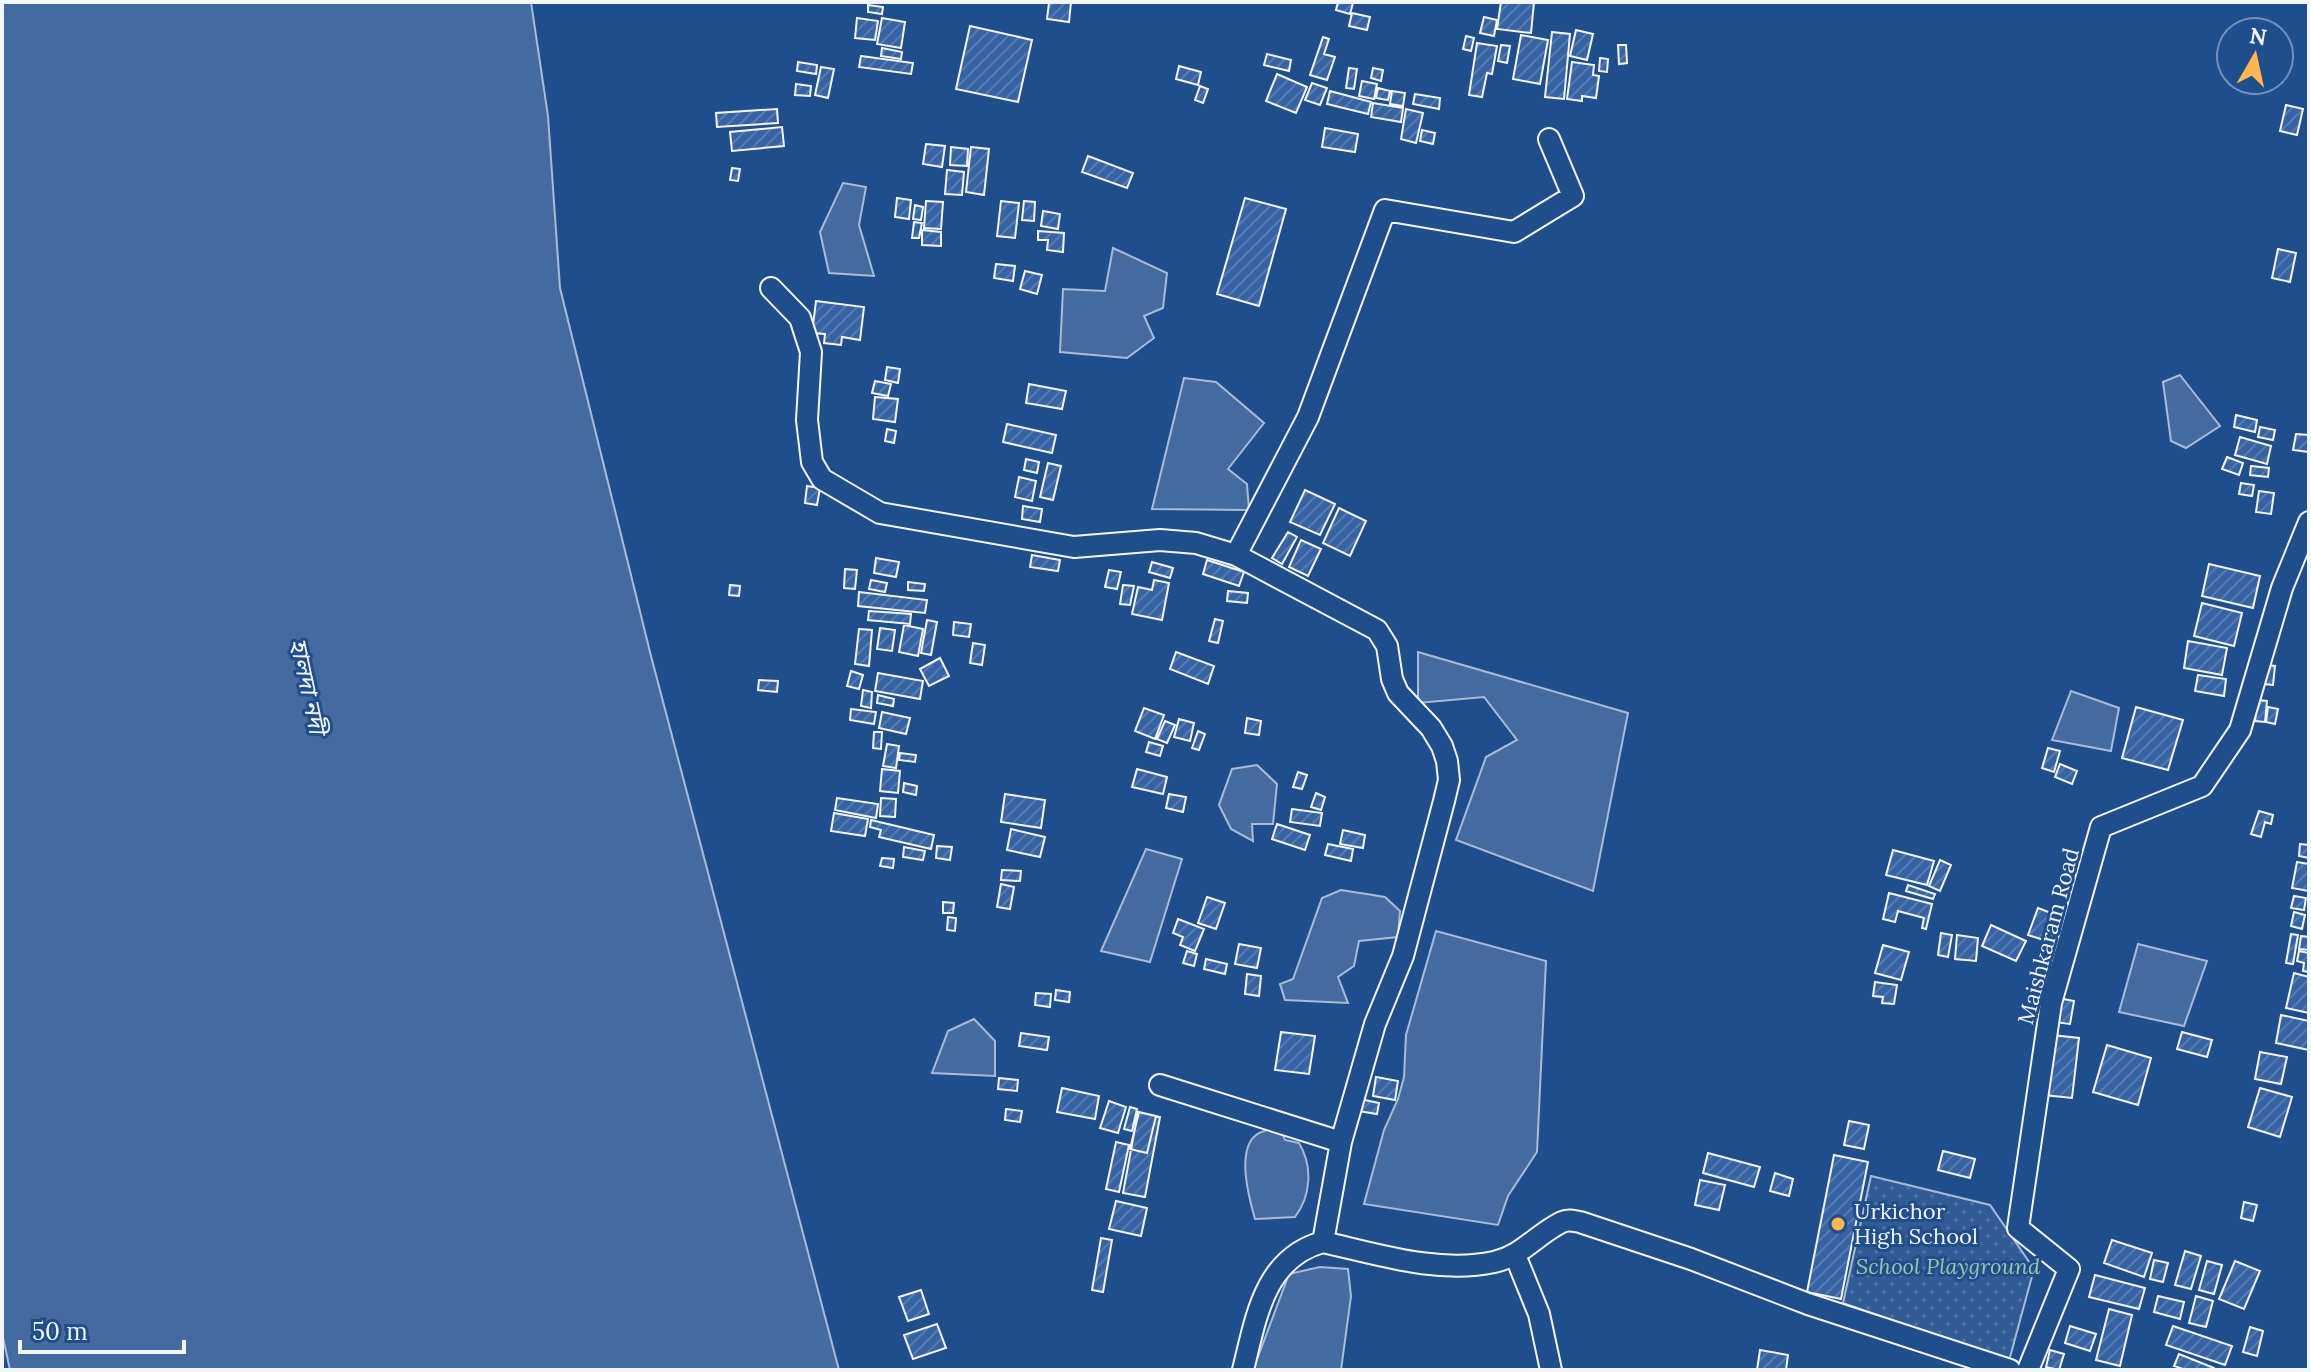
<svg xmlns="http://www.w3.org/2000/svg" width="2311" height="1372" font-family="Lora,'Noto Sans Bengali',serif">
<defs>
<pattern id="grass-dots" width="8" height="8" patternUnits="userSpaceOnUse" patternTransform="scale(2)"><rect width="8" height="8" fill="#305b95"/><path d="M2 2h.1M6 6h.1" fill="none" stroke="#4e73a5" stroke-width="1.8" stroke-linecap="round"/></pattern>
<pattern id="building-hatch" width="6" height="6" patternUnits="userSpaceOnUse" patternTransform="scale(2)"><rect width="6" height="6" fill="#3563a3"/><path d="M-1 1l2-2M0 6l6-6M5 7l2-2" fill="none" stroke="#537ab1"/></pattern>
</defs>
<rect width="100%" height="100%" fill="#1f4e8c"/>
<path fill="url(#grass-dots)" stroke="#a8bbd7" stroke-width="2" d="M1871,1176L1990,1205L2034,1269L2009,1361L1843,1303Z"/>
<path fill="#446ba0" stroke="#a8bbd7" stroke-width="2" d="M2,2H531L548,116L560,288L651,656L839,1370H10L2,1333Z
M843,183L866,187L859,225L874,276L829,273L820,232Z
M1113,248L1167,273L1163,308L1144,316L1154,338L1127,358L1060,352L1063,289L1105,291Z
M2180,375L2220,426L2186,448L2171,441L2163,382Z
M1184,378L1216,382L1264,423L1228,469L1247,484L1249,510L1152,509Z
M1418,652L1628,713L1593,891L1456,840L1486,757L1517,740L1484,697L1418,703Z
M2071,691L2119,708L2111,751L2052,740Z
M1257,765L1277,784L1273,824H1252L1253,841L1231,829L1219,805L1232,769Z
M1146,849L1182,859L1150,962L1101,951Z
M1341,890L1385,897L1400,911L1398,937L1359,941L1354,966L1338,977L1348,1003L1285,1000L1280,984L1293,979L1322,898Z
M1436,931L1546,961L1537,1152L1508,1196L1498,1225L1364,1204L1384,1130L1398,1099L1404,1077L1406,1035Z
M2138,944L2207,961L2184,1026L2119,1012Z
M974,1019L995,1041V1076L932,1073L948,1031Z
M1280,1127L1285,1140L1299,1143C1313,1166 1311,1196 1295,1217L1255,1219C1249,1198 1236,1151 1256,1135C1263,1130 1272,1129 1280,1127Z
M1320,1267L1348,1269L1351,1296L1341,1370H1253L1289,1274Z"/>
<path fill="url(#building-hatch)" stroke="#f2f6ff" stroke-width="2" d="M1045,2H1071L1069,22L1047,19L1049,3Z
M1338,2L1353,3L1350,14L1336,10Z
M1501,2H1534L1531,33L1497,29Z
M868,5L883,7L882,14L868,12Z
M1352,13L1370,17L1367,30L1349,26Z
M1484,17L1497,20L1494,36L1480,33Z
M857,18L878,21L875,40L855,38Z
M882,18L905,22L901,48L877,44Z
M970,26L1032,40L1018,102L956,89Z
M1576,30L1593,34L1587,60L1570,56Z
M1552,32L1570,34L1564,99L1545,97Z
M1521,35L1548,40L1540,84L1513,79Z
M1466,36L1474,38L1471,51L1463,49Z
M1323,37L1329,39L1324,54L1335,57L1327,80L1310,75Z
M1477,43L1497,46L1492,74L1487,73L1482,97L1469,95Z
M1501,45L1510,46L1507,63L1498,61Z
M1618,45H1626L1627,63L1619,64Z
M882,48L902,52L901,59L881,56Z
M1267,54L1291,60L1289,71L1264,65Z
M861,56L913,63L911,74L859,67Z
M1600,58L1608,59L1607,72L1599,71Z
M798,62L817,65L816,74L797,71Z
M1572,62L1594,65L1593,75L1599,76L1596,98L1582,96V101L1567,99Z
M1179,66L1201,72L1198,85L1176,79Z
M821,67L834,69L828,98L815,95Z
M1349,68L1357,69L1354,89L1346,88Z
M1373,68L1383,70L1381,81L1371,78Z
M1277,74L1307,87L1296,113L1266,101Z
M1362,81L1377,84L1374,99L1359,96Z
M1312,83L1327,88L1320,105L1305,100Z
M796,84L811,86L810,96L795,95Z
M1200,86L1208,89L1203,103L1195,100Z
M1378,88L1390,91L1388,100L1376,98Z
M1330,91L1371,102L1368,114L1327,104Z
M1392,91L1405,93L1403,106L1390,104Z
M1415,94L1440,98L1439,109L1413,104Z
M1373,103L1403,108L1401,122L1371,117Z
M2286,105L2303,109L2297,135L2280,131Z
M777,109L778,123L717,127L716,113Z
M1406,109L1423,113L1416,143L1401,139Z
M782,127L784,146L732,151L730,132Z
M1325,128L1358,134L1355,152L1322,147Z
M1422,130L1435,133L1433,144L1420,141Z
M926,144L945,146L942,167L923,164Z
M951,147L968,149L967,166L950,165Z
M971,147L989,149L984,195L966,192Z
M1088,156L1133,173L1127,188L1082,172Z
M732,168L740,169L738,181L730,180Z
M947,170L964,172L962,195L945,194Z
M897,198L911,200L909,219L895,217Z
M1245,198L1286,209L1259,306L1217,294Z
M926,201L943,202L941,229L924,228Z
M1001,201L1019,203L1015,238L997,236Z
M1024,201L1035,202L1034,221L1022,220Z
M915,205L923,207L921,220L913,219Z
M1043,211L1060,214L1058,229L1041,226Z
M914,222L922,223L919,238H912Z
M922,230L941,232V246L922,245Z
M1038,231L1064,233L1063,252L1047,250L1048,240H1038Z
M2278,249L2296,253L2290,282L2272,278Z
M996,264L1015,266L1013,281L994,278Z
M1025,271L1042,275L1037,294L1020,289Z
M816,301L864,307L860,340L842,337L841,345L824,343L825,334L812,333Z
M887,367L900,369L898,383L885,380Z
M875,381L891,384L888,396L872,393Z
M1029,384L1066,391L1062,409L1026,403Z
M875,397L898,399L895,422L873,419Z
M2236,415L2257,420L2255,432L2234,427Z
M1007,424L1056,435L1052,453L1003,442Z
M2260,427L2275,430L2273,440L2258,437Z
M887,429L896,431L894,443L885,441Z
M2296,434L2309,435V452L2293,450Z
M2240,437L2271,446L2267,464L2235,455Z
M2227,457L2243,463L2239,475L2222,469Z
M1026,459L1039,462L1037,473L1024,470Z
M1048,463L1061,466L1053,500L1040,497Z
M2251,466L2269,468L2268,477L2250,475Z
M1019,477L1036,481L1032,501L1015,497Z
M2241,483L2254,485L2252,496L2239,494Z
M807,486L820,488L817,505L805,503Z
M1305,490L1335,504L1320,535L1290,522Z
M2259,491L2274,493L2271,514L2256,512Z
M1023,506L1042,509L1040,522L1022,519Z
M1339,508L1366,521L1350,556L1323,543Z
M1288,532L1297,537L1282,564L1272,558Z
M1301,540L1321,549L1308,576L1289,567Z
M1032,555L1060,560L1058,571L1030,567Z
M876,558L899,562L896,577L874,573Z
M1207,560L1244,572L1239,586L1203,574Z
M1152,562L1173,568L1170,578L1149,572Z
M2209,564L2260,576L2253,608L2202,596Z
M845,569L857,570L855,589L844,588Z
M1109,570L1121,572L1117,589L1105,587Z
M871,580L887,583L885,592L869,589Z
M1154,580L1169,583L1162,620L1132,614L1138,587L1152,590Z
M908,582L925,584L924,591L908,590Z
M730,585L740,586L739,596L729,595Z
M1123,585L1134,586L1130,605L1120,604Z
M1228,591L1248,593L1247,603L1227,601Z
M859,592L927,600L925,613L858,606Z
M2202,603L2242,613L2234,646L2194,636Z
M869,611L911,614L910,624L868,620Z
M1215,619L1223,621L1218,643L1209,641Z
M927,620L937,622L931,655L921,653Z
M954,622L971,624L969,637L953,635Z
M904,625L923,629L918,656L899,652Z
M880,628L895,630L892,651L877,649Z
M859,629L872,630L869,666L855,664Z
M2188,641L2227,648L2222,675L2184,668Z
M973,643L985,645L982,665L970,663Z
M1176,652L1214,666L1208,684L1170,669Z
M940,658L949,676L929,686L920,669Z
M2266,665L2275,666L2273,685L2264,684Z
M851,671L863,675L859,689L847,686Z
M878,673L923,681L920,699L875,691Z
M2198,675L2226,679L2224,696L2195,691Z
M759,680L778,681L777,692L758,690Z
M863,690L872,692L871,708L861,706Z
M878,695L894,699L893,706L877,703Z
M2257,700L2267,701L2265,722L2255,721Z
M2136,707L2183,720L2168,770L2122,758Z
M2268,707L2278,709L2275,724L2266,722Z
M1144,708L1164,715L1155,739L1135,731Z
M851,709L876,712L874,724L850,720Z
M882,712L910,718L906,734L879,728Z
M1247,718L1261,721L1259,735L1245,733Z
M1179,719L1194,723L1190,741L1174,737Z
M1165,721L1175,725L1167,743L1157,739Z
M1198,731L1205,734L1199,750L1192,748Z
M874,732H882L881,749L873,748Z
M1149,742L1163,746L1160,756L1146,752Z
M887,744L899,746L896,768L883,766Z
M2048,748L2060,751L2054,772L2042,768Z
M900,753L916,755L915,762L899,760Z
M2060,764L2077,771L2072,784L2055,777Z
M882,769L900,771L898,793L880,791Z
M1137,769L1167,777L1163,794L1132,787Z
M1298,772L1307,775L1302,789L1293,787Z
M904,783L917,786L916,795L903,792Z
M1316,793L1325,797L1321,810L1311,807Z
M1005,794L1045,800L1041,828L1001,822Z
M1169,794L1186,797L1183,812L1166,808Z
M837,798L878,804L876,818L835,810Z
M881,798L896,799L895,817L880,816Z
M1292,809L1322,813L1320,826L1290,822Z
M2259,811L2273,815L2271,824L2265,822L2261,837L2251,834Z
M834,813L868,819L865,836L831,831Z
M871,820L934,835L931,849L879,837L881,830L870,827Z
M1277,824L1310,835L1305,850L1272,839Z
M1011,829L1045,837L1040,857L1007,850Z
M1343,830L1365,835L1363,848L1340,844Z
M1328,844L1353,849L1351,861L1325,855Z
M2300,844L2309,845V858L2299,856Z
M937,846L952,847L950,860L936,858Z
M904,847L925,851L923,860L903,857Z
M1893,850L1934,861L1927,885L1886,875Z
M882,858L894,859L893,868L880,866Z
M1940,860L1951,865L1940,891L1929,886Z
M2297,862L2309,864V891L2292,888Z
M1002,870L1021,871L1020,881L1001,880Z
M1001,884L1014,887L1010,909L997,907Z
M1908,885L1935,894L1933,899L1906,891Z
M1889,893L1932,904L1926,929L1922,928L1924,918L1898,911L1895,922L1883,919Z
M2294,896L2306,898L2304,910L2291,908Z
M1207,897L1225,903L1216,929L1198,923Z
M943,902L954,903L953,913H943Z
M2038,908L2059,916L2050,942L2028,935Z
M2294,912L2305,915L2302,929L2291,926Z
M948,917L956,918L955,931L947,930Z
M1178,919L1204,929L1195,951L1180,945L1183,937L1173,933Z
M1991,925L2026,941L2016,961L1982,946Z
M1941,933L1952,935L1948,957L1938,955Z
M2291,934L2298,935L2293,964L2286,963Z
M1957,935L1978,938L1976,961L1955,959Z
M2301,936L2309,937V950L2299,949Z
M1239,944L1261,948L1257,968L1235,964Z
M1883,945L1909,952L1901,980L1875,973Z
M1187,951L1197,954L1194,966L1183,963Z
M2299,951L2309,953V972L2303,971L2304,963L2297,961Z
M1206,959L1227,964L1225,974L1204,969Z
M2294,973L2309,977V1013L2286,1008Z
M1247,974L1261,976L1259,996L1245,994Z
M1875,982L1897,985L1894,1004L1882,1003L1883,997L1873,996Z
M1056,990L1070,992L1069,1002L1055,1000Z
M1036,993L1051,994L1050,1007L1035,1005Z
M2058,998L2074,1001L2070,1024L2054,1022Z
M2281,1015L2309,1021V1050L2276,1043Z
M1281,1032L1315,1036L1309,1074L1275,1070Z
M2182,1032L2212,1040L2207,1057L2177,1049Z
M1021,1033L1049,1037L1047,1050L1019,1046Z
M2052,1035L2079,1038L2072,1098L2044,1095Z
M2107,1045L2151,1058L2138,1105L2093,1092Z
M2260,1052L2287,1057L2281,1084L2255,1079Z
M1376,1077L1398,1081L1395,1100L1373,1096Z
M999,1078L1018,1080L1017,1091L998,1089Z
M1062,1088L1099,1096L1095,1119L1057,1112Z
M2260,1088L2292,1097L2280,1137L2248,1127Z
M1360,1099L1379,1103L1377,1114L1358,1111Z
M1109,1101L1126,1107L1118,1133L1100,1128Z
M1130,1107L1137,1109L1132,1131L1124,1129Z
M1006,1109L1022,1111L1020,1122L1005,1120Z
M1138,1112L1160,1117L1145,1197L1123,1193Z
M1139,1112L1156,1116L1147,1153L1130,1149Z
M1849,1121L1869,1125L1864,1149L1844,1145Z
M1116,1142L1129,1145L1119,1192L1106,1189Z
M1943,1151L1975,1159L1970,1178L1938,1170Z
M1708,1153L1760,1167L1754,1187L1703,1173Z
M1834,1155L1868,1162L1841,1299L1807,1292Z
M1775,1173L1793,1179L1789,1196L1770,1191Z
M1700,1180L1725,1185L1719,1210L1695,1205Z
M1116,1201L1147,1208L1141,1236L1109,1229Z
M2244,1202L2257,1205L2253,1221L2241,1218Z
M1101,1238L1112,1240L1103,1292L1092,1290Z
M2112,1240L2152,1253L2144,1277L2104,1263Z
M2185,1251L2201,1256L2191,1289L2175,1285Z
M2154,1260L2168,1263L2163,1282L2150,1279Z
M2207,1261L2222,1265L2214,1294L2199,1290Z
M2235,1261L2260,1271L2244,1309L2219,1299Z
M2095,1275L2145,1288L2139,1309L2089,1297Z
M921,1290L929,1314L908,1321L899,1297Z
M2158,1296L2184,1302L2180,1319L2154,1312Z
M2196,1296L2213,1301L2206,1327L2189,1323Z
M2109,1309L2132,1315L2120,1366L2096,1360Z
M937,1324L946,1348L913,1359L904,1335Z
M2070,1326L2096,1334L2090,1351L2065,1343Z
M2173,1326L2232,1346L2225,1365L2166,1345Z
M2250,1327L2263,1331L2257,1356L2243,1352Z
M1760,1350L1788,1355L1786,1370H1757Z
M2050,1350L2064,1354L2059,1370L2046,1367Z
M2179,1354L2214,1368V1370H2186L2174,1366Z"/>
<g fill="none" stroke-linecap="round" stroke-linejoin="round">
<defs>
<path id="street" d="M1549,139L1573,196L1514,232L1385,210L1308,417L1236,555L1377,630L1387,646L1392,679L1398,693L1431,728L1442,746L1447,761L1449,780L1444,801L1403,956L1375,1024L1341,1142L1323,1242C1377,1254 1438,1274 1494,1262C1522,1256 1537,1234 1562,1222C1568,1219 1574,1221 1580,1222L1691,1259L1808,1304L2010,1370
M771,288L800,318L811,352L807,420L812,462L822,479L880,513L1074,547L1160,540L1196,543L1236,555
M1160,1085L1341,1142
M1515,1255L1539,1314L1551,1370
M1243,1370C1256,1318 1264,1258 1323,1242
M2028,1370L2069,1269L2018,1228L2051,1003L2101,827L2202,786L2240,730L2282,588L2309,522"/>
</defs>
<use href="#street" stroke="#f2f6ff" stroke-width="24"/>
<use href="#street" stroke="#1f4e8c" stroke-width="20"/>
</g>
<circle fill="#ffb74d" stroke="#1f4e8c" stroke-width="3" cx="1838" cy="1224" r="8"/>
<g text-anchor="middle" dominant-baseline="central" stroke-width="6" stroke-linejoin="round" paint-order="stroke">
<g font-size="22" fill="#f2f6ff" stroke="#1f4e8c">
<text transform="translate(2048 936) rotate(-75)">Maishkaram Road</text>
</g>
<g font-size="22" fill="#f2f6ff" stroke="#1f4e8c" text-anchor="start">
<text x="1854" y="1211">Urkichor<tspan x="1854" dy="25">High School</tspan></text>
</g>
<g font-size="22" font-style="italic" fill="#97c8a6" stroke="#1f4e8c">
<text x="1948" y="1266">School Playground</text>
</g>
<g font-size="24" font-style="italic" fill="#f2f6ff" stroke="#1f4e8c">
<text transform="translate(308 686) rotate(78)">হালদা নদী</text>
</g>
</g>
<rect width="2311" height="1372" fill="none" stroke="#f2f6ff" stroke-width="8"/>
<g transform="translate(2255 56) rotate(9)"><circle r="38" fill="#1f4e8c" stroke="#7391ba" stroke-width="2"/>
<path d="M0-6L14 30L0 20L-14 30Z" fill="#ffb74d"/>
<text y="-12" font-size="22" font-weight="bold" text-anchor="middle" fill="#f2f6ff">N</text>
</g>
<path d="M20 1340v12h164v-12" fill="none" stroke="#f2f6ff" stroke-width="4"/>
<text x="32" y="1340" font-size="24" fill="#f2f6ff" stroke="#1f4e8c" stroke-width="6" paint-order="stroke">50 m</text>
</svg>
